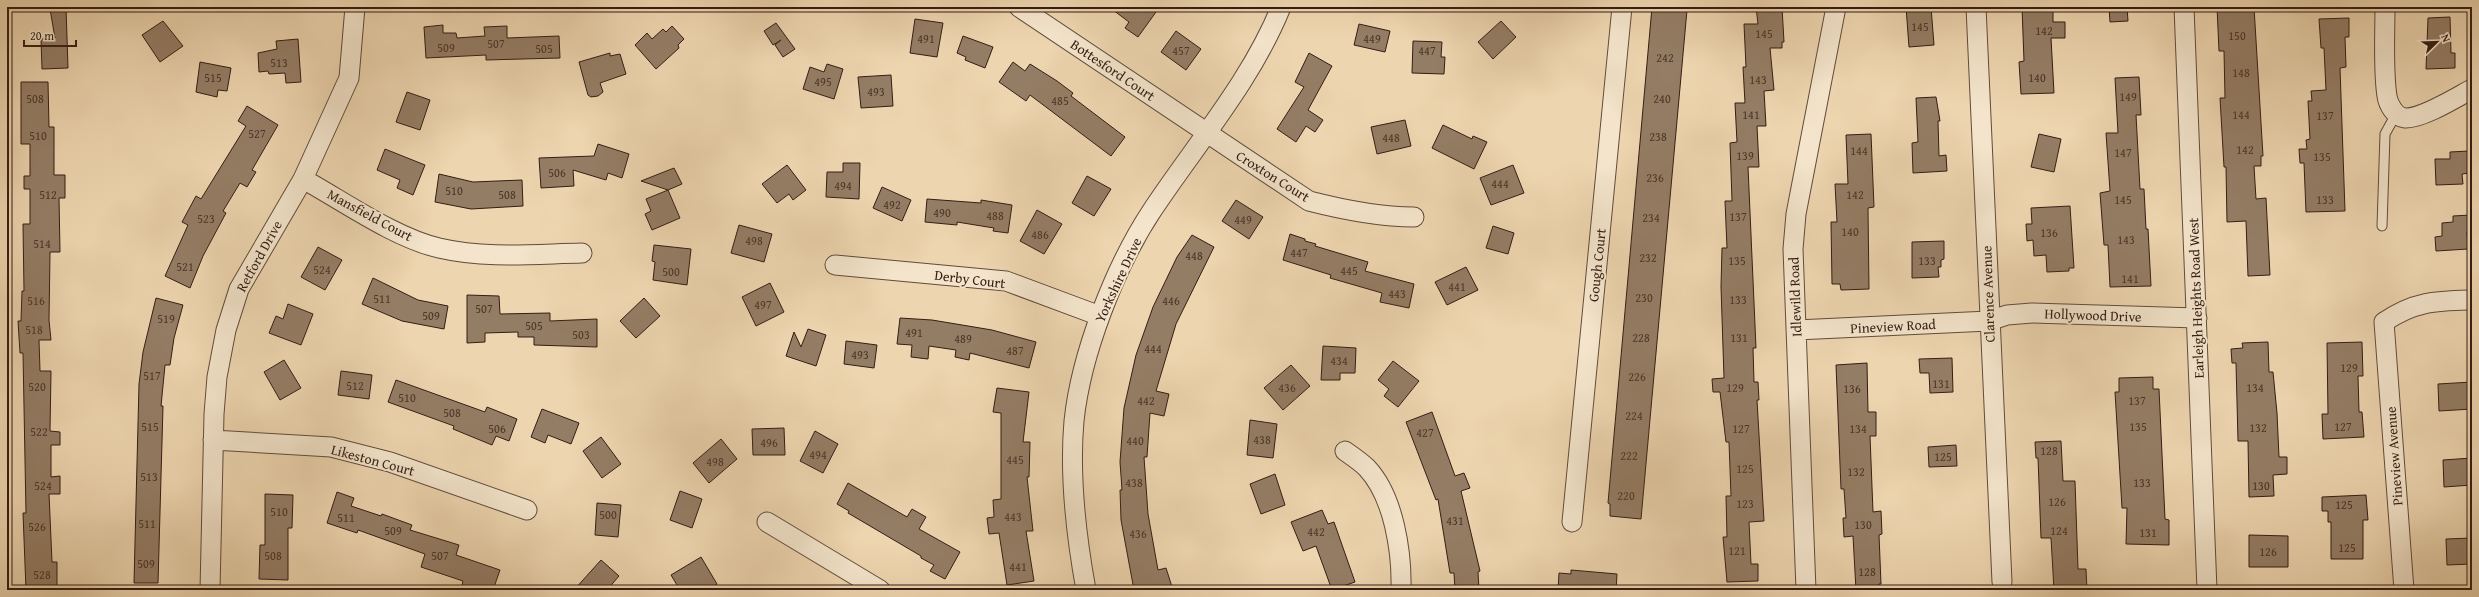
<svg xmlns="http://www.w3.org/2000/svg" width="2479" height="597" font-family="'Gentium Book Plus',serif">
<rect width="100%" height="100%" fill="#edd5af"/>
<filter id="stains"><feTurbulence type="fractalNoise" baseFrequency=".005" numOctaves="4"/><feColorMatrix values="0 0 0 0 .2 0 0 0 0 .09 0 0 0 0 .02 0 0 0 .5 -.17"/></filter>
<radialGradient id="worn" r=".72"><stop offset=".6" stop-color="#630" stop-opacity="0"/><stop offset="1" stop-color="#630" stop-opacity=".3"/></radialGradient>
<path fill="#947d65" stroke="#341d14" d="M66,7L68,68L42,69L41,39L55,38L50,9Z
M1109,7H1148L1156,12L1138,37L1125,28L1129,22Z
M1652,7L1687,10L1641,519L1610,516V504L1608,503Z
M1756,7H1782L1784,42H1782V48H1770L1774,90L1764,91L1766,126H1757L1759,167H1748L1756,348H1753L1754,382H1758L1759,400H1757L1764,521L1749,522L1751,564H1758V581L1727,582L1723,537H1727L1726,496H1731L1729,442H1726L1720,392H1713L1712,379L1724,378L1721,287L1722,248H1727L1725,201H1732L1730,143L1737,142L1735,103H1745L1743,67H1746L1744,24H1758Z
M1906,7H1931L1934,45L1909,47Z
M2022,7H2053V22H2065V38H2051L2054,93L2021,94L2019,62L2024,61Z
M2109,7H2127L2128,21L2110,22Z
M2217,7H2254L2263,156H2261V166H2254L2256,199L2266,198L2270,275L2248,276L2246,221L2227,222L2226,167H2224L2220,98H2225L2224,51H2219Z
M2450,17L2451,53H2455V68L2426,69L2428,18Z
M2349,18V37H2345L2346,67L2340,68L2345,211L2306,212L2304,163H2300L2299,149H2307L2306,140L2310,139L2308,101H2312L2311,91L2326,90L2324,48H2321L2319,19Z
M915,19L943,23L937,57L910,53Z
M163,21L183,46L160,62L142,35Z
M1501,21L1516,37L1493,59L1478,42Z
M776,23L795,49L783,57L775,45L781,40L773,45L764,31Z
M1359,24L1390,31L1385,52L1354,45Z
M443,25V33H456L457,38L485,36L484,27L507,26V38L559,36L560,58L486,60V55L426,58L424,27Z
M672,26L684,39L678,45L679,48L656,69L635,45L647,33L652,39L663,29L666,32Z
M1176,31L1201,49L1186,70L1161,52Z
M963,36L993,47L985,68L965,60L966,57L957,53Z
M298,39L301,82L286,83L285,73L269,74L268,71L259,72L258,53L277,49L276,41Z
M1413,41L1442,42L1441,57H1445L1444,74L1412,73Z
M610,53V56L620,54L626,74L600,83L603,92L598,96L591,97L588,95L579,62Z
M1309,53L1332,66L1308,110L1323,120L1315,132L1306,126L1296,142L1277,129L1304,87L1295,82Z
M200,62L231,68L227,91L218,90L217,97L196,92Z
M1013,62L1025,71L1030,64L1057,81L1073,93L1071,96L1125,137L1111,156L1030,95L1026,101L999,82Z
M827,64L843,69L834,99L803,89L810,67L824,72Z
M891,75L893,106L861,108L858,77Z
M2139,77L2141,115H2136L2140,189H2144L2146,229H2148L2151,286L2110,287L2108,245H2104L2100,193L2110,191L2106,133H2118L2115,78Z
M21,82H48L49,127H54V175H65V198H59L60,252H50L49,320L51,340H39L40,371H51L50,431L60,432V445H51V477L60,476V494H49L52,562H57V586H47V590H26L23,513H26L23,353H20L18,321H21L22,291H24L23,224H30V189H24V176H30V144H21Z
M407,92L430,100L420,130L396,122Z
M1936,97L1940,121H1938L1939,156L1946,155L1947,171L1913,173L1912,143L1918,142L1916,98Z
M247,106L278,125L252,170L256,172L247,187L240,183L223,211L226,213L203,256L190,288L165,276L188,225L182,222L196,196L201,199L246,126L238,121Z
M1405,120L1411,146L1377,154L1371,127Z
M1443,125L1472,139L1473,136L1487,142L1474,169L1432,148Z
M1871,134L1874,207L1868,208L1869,289L1841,290L1840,284H1832L1831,222H1837L1835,184H1848L1846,135Z
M2039,134L2061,139L2054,172L2031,167Z
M598,144L629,154L622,178L608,173L606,180L573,170L574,186L541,188L539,158L594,156Z
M385,149L425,165L413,195L397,188L400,180L377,170Z
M2469,151L2470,173L2462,174L2463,184L2436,185L2435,159H2450V152Z
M843,163H860L859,199L826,197L827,172H843Z
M787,165L806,190L793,200L789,194L777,203L762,184Z
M1513,165L1524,193L1491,205L1480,178Z
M674,168L682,184L668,190L680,218L652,230L645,214L651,211L646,199L668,190L641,181Z
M439,174L473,182L522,180L523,206L471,209L435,202Z
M1087,176L1111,189L1094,216L1072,203Z
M882,187L911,200L902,221L873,208Z
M927,199L981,203V200L1012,205L1008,233L993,231L994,228L957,222V225L925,222Z
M1236,200L1263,217L1249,239L1222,221Z
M2070,206L2074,268H2069V271L2047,272L2046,255L2034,256L2033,240L2027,241L2026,224H2032L2031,208Z
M1037,210L1062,224L1044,254L1020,241Z
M2471,215L2472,232H2467L2468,249L2436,251L2435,237L2442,236V223L2453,222V216Z
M739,225L772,234L764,262L731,253Z
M1493,226L1514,233L1508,254L1486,248Z
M1290,234L1305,239V241L1316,244L1315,246L1368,262L1365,271L1414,284L1409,308L1380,302L1382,293L1330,278L1331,275L1283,260Z
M1192,235L1214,247L1176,324L1156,391L1169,394L1164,416L1150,413L1147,457H1144L1148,514L1158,570L1166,568L1173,590H1134L1121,520L1120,490H1122L1120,462L1124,408L1136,355L1153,307L1177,257Z
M1944,241V259L1941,260V267H1938L1939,277L1912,278V242Z
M654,245L691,249L687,285L653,280L655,262L652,261Z
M318,247L342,260L325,290L301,277Z
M1466,267L1478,290L1447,305L1435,282Z
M373,278L418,300L448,306L444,329L402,321L362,304Z
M770,283L784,312L756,326L742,297Z
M467,295L499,296L500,314L550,313V321L597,319V347L534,345V337H518V332L485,333V342L467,343Z
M156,298L183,305L174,338L170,365H165L161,406H163L158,583H134L139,384L143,352Z
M644,298L660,316L636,338L620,321Z
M288,304L313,314L301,345L269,333L276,316L283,319Z
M900,318L932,320L992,330L1036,342L1029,368L970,353L969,360L955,357L956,350L929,346L928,359L911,357L912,345L897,344Z
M808,329L826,335L816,366L786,356L794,332L801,347Z
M846,341L877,345L874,368L844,364Z
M2268,342L2269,372H2273L2277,413L2279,457H2287V474L2273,475L2274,496L2249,497L2248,441H2238L2236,363H2232L2231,349L2243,348L2242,343Z
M2362,342L2363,376H2358L2359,412H2362L2364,437L2323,439L2322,414H2328L2327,343Z
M1323,346L1356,348L1355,373H1340V380H1321Z
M1952,358L1953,392L1930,393L1929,373H1920L1919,359Z
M284,360L301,388L280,400L264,372Z
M1393,361L1419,381L1398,407L1384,396L1389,389L1378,380Z
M1867,363L1868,412H1876V436H1870L1873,512L1881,511L1882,534L1879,535L1881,584H1879V590H1856L1853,536L1844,537L1843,518H1846L1844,489H1841L1836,365Z
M1291,365L1310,386L1283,410L1264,388Z
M341,371L372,375L369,399L338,395Z
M2153,377V389H2159L2165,519L2169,520V545L2126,544L2127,508H2122L2115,392H2119V378Z
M396,380L485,412L487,407L517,419L509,441L496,436L492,445L453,429L454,426L388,402Z
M2472,382V409L2439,411L2438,384Z
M997,388L1029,392L1023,442H1030L1029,477H1027L1033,531H1026L1034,581L1007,585L999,533L989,534L987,518L994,517L993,500L1001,499V413L993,412Z
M542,409L579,423L571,444L548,435L545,443L531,437Z
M1432,412L1455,476L1464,473L1470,488L1461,491L1480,571L1478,572L1479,590H1455L1454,573H1450L1438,499L1436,500L1406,422Z
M1250,420L1277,424L1273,458L1247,455Z
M784,428L785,455H753L752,429Z
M815,431L838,444L823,473L800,461Z
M601,437L621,464L602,478L583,451Z
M721,439L737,459L709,483L693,463Z
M2061,441L2063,481H2075L2078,569H2086L2087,590H2054L2051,538H2041L2038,458H2036L2035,442Z
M1956,445L1957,466L1929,467L1928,447Z
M2472,458V485L2444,487L2443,460Z
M1275,474L1285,505L1261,514L1250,484Z
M848,483L907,517L912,509L926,517L919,529L960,552L945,579L930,571L934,565L921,558V556L848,513L849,511L837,504Z
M680,491L702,499L692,528L670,520Z
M337,492L354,498L351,506L381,516L382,514L412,525L410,530L459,545L456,555L500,570L493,590H476L462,585L463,581L421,567L425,554L358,530L357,533L327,523Z
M265,494L293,495L292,528H288V580L259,579L260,545H265Z
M2366,495L2368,520H2363V559H2331V522H2328V511H2322V497Z
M597,503L621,505L618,537L595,535Z
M1322,510L1328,524L1334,522L1355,582L1332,590L1316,546L1303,551L1291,522Z
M2249,535L2288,536V567H2249Z
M2472,538V564L2447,565L2446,539Z
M701,557L717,584L708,590H680L671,575Z
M601,560L619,576L607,590H574Z
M1571,570L1617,574L1616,590H1558L1559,573L1571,574Z"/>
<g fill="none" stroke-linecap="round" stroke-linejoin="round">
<defs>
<path id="lane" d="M2382,226L2385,134L2396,114"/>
<path id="street" d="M1019,7L1309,201C1344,210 1378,217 1414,217
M1976,7L2002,582
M2184,7L2207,590
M2385,7C2385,33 2383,71 2387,96C2388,104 2395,117 2405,118C2422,119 2457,97 2472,89
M303,179C343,201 395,238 439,248C486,259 534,254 582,253
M835,265L1006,281L1100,316
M1796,330L1989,321L2007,315L2032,313L2197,318
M213,440L331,447L390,462L527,510
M1345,451C1352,456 1361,462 1367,468C1394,497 1402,552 1401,590
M767,522L880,590
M1572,522L1622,7
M210,590L214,414L217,377L226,330L239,289L303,179L349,78L355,7
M1086,590C1076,535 1069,477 1074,421C1081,354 1115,266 1153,209C1197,143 1251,81 1281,7
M1806,590L1793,249L1796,214L1836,7
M2404,590L2384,322C2415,301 2436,301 2472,300"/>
</defs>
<use href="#lane" stroke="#624b3b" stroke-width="11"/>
<use href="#street" stroke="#624b3b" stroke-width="21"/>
<use href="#lane" stroke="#f3e4cb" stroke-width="9"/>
<use href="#street" stroke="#f3e4cb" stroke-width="19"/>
</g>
<g text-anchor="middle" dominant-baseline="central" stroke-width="4" stroke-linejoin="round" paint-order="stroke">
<g font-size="12" fill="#4c3528">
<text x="1920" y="26">145</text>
<text x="2044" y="30">142</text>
<text x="1764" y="33">145</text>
<text x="2237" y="35">150</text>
<text x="926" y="38">491</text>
<text x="1372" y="38">449</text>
<text x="496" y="43">507</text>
<text x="446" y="47">509</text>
<text x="544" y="48">505</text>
<text x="1181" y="50">457</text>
<text x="1427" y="50">447</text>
<text x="1665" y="57">242</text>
<text x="279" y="62">513</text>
<text x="2241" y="72">148</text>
<text x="213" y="77">515</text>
<text x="2037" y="77">140</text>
<text x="1758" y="79">143</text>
<text x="823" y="81">495</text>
<text x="876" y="91">493</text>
<text x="2128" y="96">149</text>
<text x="35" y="98">508</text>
<text x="1662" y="98">240</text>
<text x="1060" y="100">485</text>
<text x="1751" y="114">141</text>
<text x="2241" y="114">144</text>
<text x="2325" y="115">137</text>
<text x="257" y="133">527</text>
<text x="38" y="135">510</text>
<text x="1658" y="136">238</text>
<text x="1391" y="137">448</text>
<text x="2245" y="149">142</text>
<text x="1859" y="150">144</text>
<text x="2123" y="152">147</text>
<text x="1745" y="155">139</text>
<text x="2322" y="156">135</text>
<text x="557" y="172">506</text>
<text x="1655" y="177">236</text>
<text x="1500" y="183">444</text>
<text x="843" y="185">494</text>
<text x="454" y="190">510</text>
<text x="48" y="194">512</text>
<text x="507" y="194">508</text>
<text x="1855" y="194">142</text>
<text x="2123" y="199">145</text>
<text x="2325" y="199">133</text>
<text x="892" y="204">492</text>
<text x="942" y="212">490</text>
<text x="995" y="215">488</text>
<text x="1738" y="216">137</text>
<text x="1651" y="217">234</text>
<text x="206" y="218">523</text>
<text x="1243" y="219">449</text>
<text x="1850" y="231">140</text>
<text x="2049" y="232">136</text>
<text x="1040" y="234">486</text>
<text x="2126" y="239">143</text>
<text x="754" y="240">498</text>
<text x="42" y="243">514</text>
<text x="1299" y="252">447</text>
<text x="1194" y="255">448</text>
<text x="1648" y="257">232</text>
<text x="1737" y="260">135</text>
<text x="1927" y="260">133</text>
<text x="185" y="266">521</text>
<text x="322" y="269">524</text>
<text x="1349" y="270">445</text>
<text x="671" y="271">500</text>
<text x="2130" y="278">141</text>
<text x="1457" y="286">441</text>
<text x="1397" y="293">443</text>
<text x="1644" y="297">230</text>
<text x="382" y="298">511</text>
<text x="1738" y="299">133</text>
<text x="36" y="300">516</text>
<text x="1171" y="300">446</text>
<text x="763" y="304">497</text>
<text x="484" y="308">507</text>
<text x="431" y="315">509</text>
<text x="166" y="318">519</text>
<text x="534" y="325">505</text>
<text x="34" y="329">518</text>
<text x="914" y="332">491</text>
<text x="581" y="334">503</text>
<text x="1641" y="337">228</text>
<text x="1739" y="337">131</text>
<text x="963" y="338">489</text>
<text x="1153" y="348">444</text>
<text x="1015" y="350">487</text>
<text x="860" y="354">493</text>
<text x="1339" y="360">434</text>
<text x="2349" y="367">129</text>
<text x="152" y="375">517</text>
<text x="1637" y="376">226</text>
<text x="1941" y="383">131</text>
<text x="355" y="385">512</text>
<text x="37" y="386">520</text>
<text x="1287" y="387">436</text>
<text x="1735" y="387">129</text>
<text x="2255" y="387">134</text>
<text x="1852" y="388">136</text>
<text x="407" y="397">510</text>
<text x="1146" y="400">442</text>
<text x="2137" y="400">137</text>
<text x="452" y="412">508</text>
<text x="1634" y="415">224</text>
<text x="150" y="426">515</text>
<text x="2138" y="426">135</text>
<text x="2343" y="426">127</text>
<text x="2258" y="427">132</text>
<text x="497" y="428">506</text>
<text x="1741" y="428">127</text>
<text x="1858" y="428">134</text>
<text x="39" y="431">522</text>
<text x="1425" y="432">427</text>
<text x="1262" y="439">438</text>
<text x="1135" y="440">440</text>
<text x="769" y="442">496</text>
<text x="2049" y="450">128</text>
<text x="818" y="454">494</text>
<text x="1629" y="455">222</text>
<text x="1943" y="456">125</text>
<text x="1015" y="459">445</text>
<text x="715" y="461">498</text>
<text x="1745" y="468">125</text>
<text x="1856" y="471">132</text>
<text x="149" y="476">513</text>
<text x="1134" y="482">438</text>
<text x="2142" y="482">133</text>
<text x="43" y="485">524</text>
<text x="2261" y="485">130</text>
<text x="1626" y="495">220</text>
<text x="2057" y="501">126</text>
<text x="1745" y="503">123</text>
<text x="2344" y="504">125</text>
<text x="279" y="511">510</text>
<text x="608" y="514">500</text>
<text x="1013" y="516">443</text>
<text x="346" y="517">511</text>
<text x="1455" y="520">431</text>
<text x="147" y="523">511</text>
<text x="1863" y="524">130</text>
<text x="37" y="526">526</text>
<text x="393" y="530">509</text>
<text x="2059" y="530">124</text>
<text x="1316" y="531">442</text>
<text x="2148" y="532">131</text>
<text x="1138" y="533">436</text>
<text x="2347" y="547">125</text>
<text x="1737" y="550">121</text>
<text x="2268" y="551">126</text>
<text x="273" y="555">508</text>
<text x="440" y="555">507</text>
<text x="146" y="563">509</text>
<text x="1018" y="566">441</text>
<text x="1867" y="571">128</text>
<text x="42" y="574">528</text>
</g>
<g font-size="14" fill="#341d14" stroke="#f3e4cb">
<text transform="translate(1113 70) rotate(34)">Bottesford Court</text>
<text transform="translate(1273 176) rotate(32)">Croxton Court</text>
<text transform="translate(370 215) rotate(28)">Mansfield Court</text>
<text transform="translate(259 256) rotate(-61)">Retford Drive</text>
<text transform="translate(1597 265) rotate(-84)">Gough Court</text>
<text transform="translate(970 279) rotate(7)">Derby Court</text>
<text transform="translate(1118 280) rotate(-65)">Yorkshire Drive</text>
<text transform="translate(1988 294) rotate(-92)">Clarence Avenue</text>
<text transform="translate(1795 297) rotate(-92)">Idlewild Road</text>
<text transform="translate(2196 298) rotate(-92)">Earleigh Heights Road West</text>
<text transform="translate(2093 315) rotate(2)">Hollywood Drive</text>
<text transform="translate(1893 326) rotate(-3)">Pineview Road</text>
<text transform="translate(2394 456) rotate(-94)">Pineview Avenue</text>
<text transform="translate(373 460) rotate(15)">Likeston Court</text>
</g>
</g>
<rect width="2479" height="597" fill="none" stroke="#edd5af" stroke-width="24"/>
<rect x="8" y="8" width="2463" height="581" fill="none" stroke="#341d14" stroke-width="2"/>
<rect x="12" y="12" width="2455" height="573" fill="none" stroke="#341d14"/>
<g transform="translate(2437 42) rotate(67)" stroke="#f3e4cb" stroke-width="3" paint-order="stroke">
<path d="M0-3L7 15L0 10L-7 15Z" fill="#341d14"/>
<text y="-6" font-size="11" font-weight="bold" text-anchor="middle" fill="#341d14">N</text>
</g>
<path d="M24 40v6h52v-6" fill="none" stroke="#341d14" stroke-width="2"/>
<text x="30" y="40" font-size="12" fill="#341d14" stroke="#f3e4cb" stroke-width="3" paint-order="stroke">20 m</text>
<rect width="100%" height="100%" filter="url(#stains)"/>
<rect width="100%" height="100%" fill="url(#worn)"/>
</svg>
